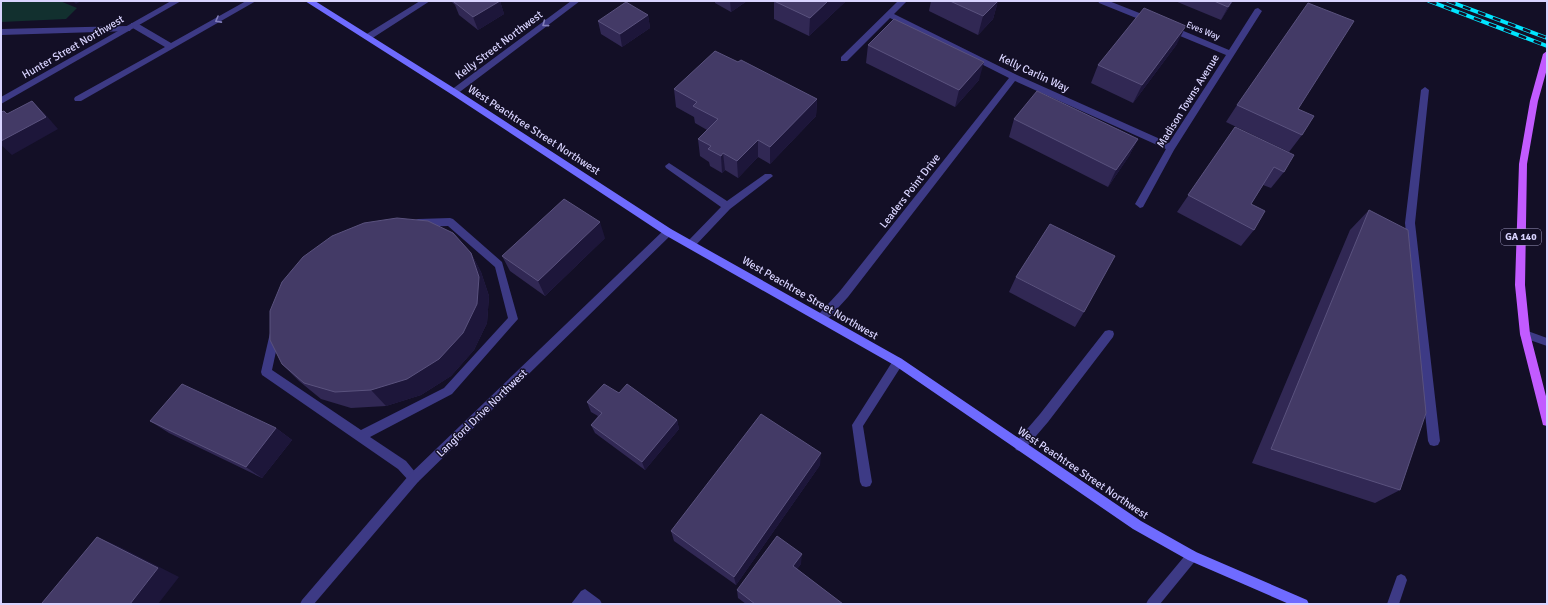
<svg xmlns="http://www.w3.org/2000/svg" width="1548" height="605" font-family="Signika,sans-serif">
<rect width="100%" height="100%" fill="#130f26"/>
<path fill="#12302f" d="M1,1H60L77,8L66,19L1,22Z"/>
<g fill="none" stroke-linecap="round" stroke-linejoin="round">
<path fill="#3d3a85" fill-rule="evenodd" d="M246,1H256L81,101H75L74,99L75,97L165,47L131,27V23H137L171,43Z
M420,1H430L371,39H365V35Z
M898,1H907L894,14L1017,75L1169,143L1226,55L1168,31V27H1174L1229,50L1255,9L1258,8L1262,11L1174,150L1143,207L1140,208L1135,204L1166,149L1015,81L848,297L826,321L822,322L818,321L817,318L818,315L840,291L1009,78L890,18L847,61H841V57Z
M1098,1H1109L1152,18L1153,20L1152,22H1146L1099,3Z
M127,26L131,29L130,31L1,35V29Z
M1425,87L1429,90L1415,223L1440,441L1438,445L1434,446L1430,445L1428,441L1405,223L1421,90Z
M669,163L727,201L765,174H771L773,176L730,209L694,247H688L686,244L688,241L721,207L666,168L665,166Z
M450,218L453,219L502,262L518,319L452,394L370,437L406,461L420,478L418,482L414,483L410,482L398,469L262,375L261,372L270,333L271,330L275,329L279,330L280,333L272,370L361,430L444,388L508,318L495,267L448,226L418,227L415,226L413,223L415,220L418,219Z
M1109,330L1113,331L1114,334L1113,337L1048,422L1024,450L1020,451L1016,450L1014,446L1016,442L1040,414L1105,331Z
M1525,330L1547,338V346L1521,337L1520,334L1521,331Z
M898,357L902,359L903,362L902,365L863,426L872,482L870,486L866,487L862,486L860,482L852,425L894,359Z
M1192,550L1196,552L1198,556L1196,560L1160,604H1146L1148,600L1188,552Z
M1401,574L1405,576L1407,580L1399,604H1387L1397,576Z
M585,589L600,600L602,604H571L581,591Z"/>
<path fill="#3d3a85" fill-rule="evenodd" d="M171,1H181L1,104V97Z
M571,1H580L457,94H451L450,92L451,90Z
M668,228L671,229L673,232L671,235L418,482L314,604H300L302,600L410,474L665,229Z"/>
<path fill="#6f6bff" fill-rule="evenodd" d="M305,1H315L457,90L671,229L902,359L1141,521L1196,552L1307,600L1309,604H1289L1188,560L1133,529L894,365L665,235L451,94Z"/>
<path fill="#c25bff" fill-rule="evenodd" d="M1547,51V69L1538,101L1527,164L1525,285L1530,334L1547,400V426L1543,425L1542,421L1520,334L1515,285L1519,164L1530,101L1543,54Z"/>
<defs>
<path id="rail" d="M1429,1L1547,46
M1448,1L1547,38"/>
</defs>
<use href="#rail" stroke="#00e5ff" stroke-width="4"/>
<use href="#rail" stroke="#130f26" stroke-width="2.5" stroke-dasharray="8" stroke-linecap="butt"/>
</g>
<path fill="#312854" d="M451,1H500L504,14L478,30L459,15L455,5Z
M715,1H747L731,12L715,3Z
M774,1H846L809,36L774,19Z
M931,1H998L993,19L978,35L929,11Z
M1175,1H1233L1221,20Z
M648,15L650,28L622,47L601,34L598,21Z
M1177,44L1133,103L1091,83L1098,65Z
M868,45L979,80L955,107L866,63Z
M738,62L817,99L816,116L770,164L758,157L738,178L725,170L722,173L710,166L709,162L700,156L698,139L707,130L695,123L694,117L676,107L674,89Z
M1237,105L1298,109L1302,135L1289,152L1226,122Z
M1014,119L1138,139L1129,156L1108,187L1009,137Z
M1235,127L1284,172L1271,188L1263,185L1251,204L1254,230L1241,246L1177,212Z
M1369,210L1400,490L1375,503L1252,463L1350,230Z
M605,238L545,296L510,271L502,256Z
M471,253L481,272L489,296L487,323L474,350L451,376L421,395L386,406L351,408L321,399L299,381L282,364Z
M1016,277L1084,312L1075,327L1009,292Z
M619,393L677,420L679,429L645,470L595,433L591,425L598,416L591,412L587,402Z
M150,421L276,428L292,440L262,478L169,433Z
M820,465L736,585L674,541L671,531Z
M801,564L797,569L843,604H746L738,598L737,590Z"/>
<path fill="#1d163a" d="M73,1H81L76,4Z
M500,1L504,14L478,30L473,17Z
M730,1H747L731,12Z
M828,1H846L809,36L810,18Z
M998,1L993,19L978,35L983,16Z
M1232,1H1233L1221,20L1228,7Z
M648,15L650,28L622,47L620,34Z
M1186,26L1177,44L1133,103L1142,85Z
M984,62L979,80L955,107L959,90Z
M817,99L816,116L770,164V147Z
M32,101L45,114L58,129L12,155L1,145V141Z
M1138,139L1129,156L1108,187L1116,170Z
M758,140V157L738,178L737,161Z
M723,153L725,170L722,173L721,156Z
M600,222L605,238L545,296L538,281Z
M471,253L481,272L489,296L487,323L474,350L451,376L421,395L386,406L371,390Z
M677,420L679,429L645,470L642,462Z
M276,428L292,440L262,478L246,467Z
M821,453L820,465L736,585L734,577Z
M97,537L120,547L179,577L158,604H130Z
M802,554L801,564L792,575L793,566Z"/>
<path fill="#433a66" stroke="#5a527e" d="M456,1H500L473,17L454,2Z
M774,1H828L810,18Z
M950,1H998L983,16Z
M1214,1H1232L1228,7Z
M626,2L648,15L620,34L598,21Z
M1308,3L1354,21L1298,109L1314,116L1302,135L1237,105Z
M1144,8L1186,26L1142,85L1098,65Z
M894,19L984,62L959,90L868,45Z
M715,51L738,62L741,60L817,99L770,147L758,140L737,161L723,153L721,156L708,149L711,146L698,139L718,119L693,106L697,102L674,89Z
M1037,91L1138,139L1116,170L1014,119Z
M32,101L46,117L1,141V112L4,111L7,114Z
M1235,127L1294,155L1284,172L1274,167L1251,204L1265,211L1254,230L1188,195Z
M564,199L600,222L538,281L502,256Z
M1369,210L1408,230L1426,413L1400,490L1271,449Z
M397,218L428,221L453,233L471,253L479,277L477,304L463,333L439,359L407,379L371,390L335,392L304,383L282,364L270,340V311L282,282L303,257L332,236L364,223Z
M1050,224L1115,256L1084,312L1016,277Z
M182,384L276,428L246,467L150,421Z
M604,384L619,393L627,384L677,420L642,462L591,425L602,413L587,402Z
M761,414L821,453L734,577L671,531Z
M777,536L802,554L793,566L843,604H755L737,590Z
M97,537L158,568L130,604H44L42,603Z"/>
<defs><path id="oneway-chevron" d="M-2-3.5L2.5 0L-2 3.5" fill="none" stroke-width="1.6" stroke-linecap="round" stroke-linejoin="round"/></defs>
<g stroke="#837fbc">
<use href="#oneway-chevron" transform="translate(218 20) rotate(151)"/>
<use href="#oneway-chevron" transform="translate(545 24) rotate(143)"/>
</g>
<g text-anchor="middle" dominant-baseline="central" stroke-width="3" stroke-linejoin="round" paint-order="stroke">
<g font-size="9" fill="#d9d4ff" stroke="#130f26">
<text transform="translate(1203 31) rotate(22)">Eves Way</text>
</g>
<rect fill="#130f26" stroke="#9e99be" stroke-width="1" x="1501" y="229" width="40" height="16" rx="3"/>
<g font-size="10" font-weight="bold" fill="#d9d4ff">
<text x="1521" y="237">GA 140</text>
</g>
<g font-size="11" fill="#d9d4ff" stroke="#130f26">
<text transform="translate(499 45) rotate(-37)">Kelly Street Northwest</text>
<text transform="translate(73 47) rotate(-30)">Hunter Street Northwest</text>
<text transform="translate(1034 73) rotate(25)">Kelly Carlin Way</text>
<text transform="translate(1188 101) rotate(-58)">Madison Towns Avenue</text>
<text transform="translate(534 130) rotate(33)">West Peachtree Street Northwest</text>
<text transform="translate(910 191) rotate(-52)">Leaders Point Drive</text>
<text transform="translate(810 298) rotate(30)">West Peachtree Street Northwest</text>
<text transform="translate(482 413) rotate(-44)">Langford Drive Northwest</text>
<text transform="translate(1083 473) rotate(34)">West Peachtree Street Northwest</text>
</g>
</g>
<rect width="1548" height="605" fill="none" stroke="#d9d4ff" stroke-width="4"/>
</svg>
